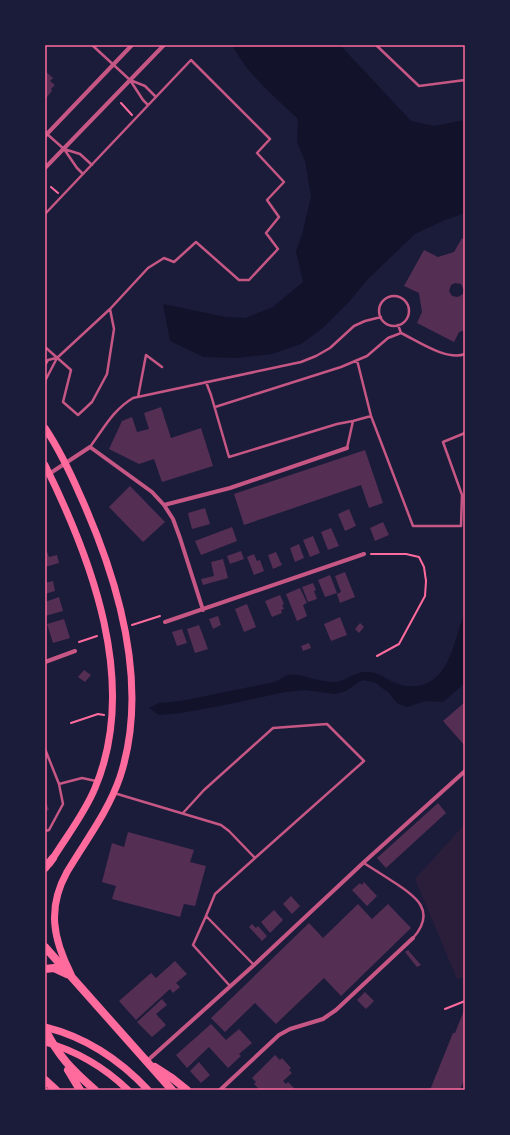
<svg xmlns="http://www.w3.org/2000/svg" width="510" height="1135" font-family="Raleway,sans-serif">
<rect width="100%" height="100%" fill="#1b1b3a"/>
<path fill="#2a1e3b" d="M465,824V977L457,979L415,879Z"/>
<path fill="#12122b" d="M232,45H340L411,121L434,126L465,120V213L445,220L415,234L369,278L348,303L323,328L301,344L272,354L236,358L204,357L170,341L163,304L226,317L245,318L273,307L303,282L296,251L302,235L311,196L305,161L297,142L298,119C274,96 247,74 232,45Z
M465,611V683L443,702L426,701L407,707L397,703L388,692L374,682L362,680L346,691L335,694L305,690L285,692L230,704L181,713L159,715L149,708L159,703L181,701L275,682C279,680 284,676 289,675C300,673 314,680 325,681C329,682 336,683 340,681C349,678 358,671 368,672C382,673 392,684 405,686C450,691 453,642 465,611Z"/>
<path fill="#542f53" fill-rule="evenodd" d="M45,71L53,78L50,81L55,85L51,89L52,91L47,97L45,95Z
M462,238L465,240V330L459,332L454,342L417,323L422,312L419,293L404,286L424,250L438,257L454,252ZM455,283L461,284L464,290L463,294L458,297L452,296L449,291L451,285Z
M161,407L171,438L201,428L213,466L162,482L154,459L139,464L109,449L122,421L132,417L137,432L149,429L144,413Z
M365,450L383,503L369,508L361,485L244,525L234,494Z
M130,486L165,522L143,542L109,507Z
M205,508L210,524L192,529L188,513Z
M349,509L356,526L345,531L338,514Z
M383,522L389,535L375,541L370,528Z
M232,527L237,541L201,555L195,541Z
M331,528L339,546L328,550L321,532Z
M313,536L320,553L310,557L303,540Z
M299,544L304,558L295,562L290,548Z
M241,551L244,559L230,564L227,556Z
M45,552H47L49,557L57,555L59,563L45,567Z
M276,552L282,565L273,569L268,555Z
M254,554L257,561L260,560L264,571L254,575L247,557Z
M223,559L228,578L203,585L201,579L214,576L211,562Z
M345,572L355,597L340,603L337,594L341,592L335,576Z
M330,575L337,593L325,597L318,580Z
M53,581L55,591L45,594V583Z
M313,583L316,590L314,591L317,599L308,602L302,587Z
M300,588L307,603L303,605L307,616L297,621L286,594Z
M280,595L284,604L282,605L284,609L281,610L282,613L272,617L265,601Z
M59,597L63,611L45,616V602Z
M247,604L256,627L244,632L235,609Z
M218,616L221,625L213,629L209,619Z
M340,617L347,635L331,641L324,624Z
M64,619L70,638L53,643L47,624Z
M360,623L364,627L359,633L355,629Z
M199,625L208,649L195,653L187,629Z
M182,629L187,643L177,646L172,632Z
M309,643L311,648L303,651L301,646Z
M84,670L91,675L85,682L78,677Z
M465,702V746L443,721Z
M45,799L49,810L45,811Z
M438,803L446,813L386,868L377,858Z
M128,832L194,850L190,862L206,866L195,906L184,904L180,917L112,899L116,886L102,882L112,843L124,847Z
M364,882L377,896L367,906L352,890L360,883L362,885Z
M291,896L300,906L292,914L283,904Z
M358,904L372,919L388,904L411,928L341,996L324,978L276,1024L255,1003L225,1032L211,1018L309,923L323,938Z
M274,910L283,920L270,933L261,922Z
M252,924L256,928L258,926L267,936L262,941L249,927Z
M408,950L421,965L417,967L405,952Z
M175,961L187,974L176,983L180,987L173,993L170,989L136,1020L119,1001L151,973L156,978Z
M365,992L374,1001L366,1009L357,1000Z
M162,999L167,1005L156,1014L166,1025L152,1037L137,1022Z
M465,1008V1077L460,1090H430L453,1033H455Z
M211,1024L226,1040L239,1029L252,1043L239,1054L241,1056L228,1068L209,1047L187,1068L176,1055Z
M275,1055L280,1060L282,1058L291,1068L289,1070L292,1073L283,1081L286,1084L288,1082L296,1090H260L254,1084L256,1082L252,1078Z
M199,1062L210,1075L201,1083L190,1071Z"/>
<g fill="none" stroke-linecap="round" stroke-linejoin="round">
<path stroke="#ff6b9d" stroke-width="2" d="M121,103L132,115
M51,187L58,193
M371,554H406L419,557L424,567L426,581L425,596L399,644L377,656
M132,625L160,616
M79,642L97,636
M71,723L98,714L104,715
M445,1009L465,1001"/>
<path stroke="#c65784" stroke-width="2.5" d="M92,45L130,80L143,100L148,105
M376,45L419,86L465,80
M130,80L145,86L156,97
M47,134L64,149L77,168L83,174
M64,149L80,154L92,165
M45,214L191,60L270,139L257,153L284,182L267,200L279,217L266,233L278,249L249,280H239L196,242L174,262L164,258L148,268L110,309L114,329L107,374L92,402L78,415L63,402L71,370L45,347
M379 311a15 15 0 1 1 30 0a15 15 0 1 1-30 0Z
M398,325L401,333C418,341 446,361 465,354
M357,360L371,416
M45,365L48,360L56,358
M45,381L57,358L110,309
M206,382L211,395L229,457L337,424L353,421L371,416L413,526H461L462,495L443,442L465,433
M138,397L146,355L162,367
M215,407L341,367L367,356L388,338L401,333
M90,447C104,428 113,410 133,398L301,362L316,356L330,348L354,326L365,321L381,317
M347,448L353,421
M45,749L59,784
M114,793L221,825L229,831L255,858L215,894L206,916L254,965
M183,813L204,790L273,728L327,724L364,761L255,858
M45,831L49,830L63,804L59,784L82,778L96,781
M364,863C373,869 383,875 392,881C416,896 437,911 413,938
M206,916L193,945L230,986"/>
<path stroke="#c65784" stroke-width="4" d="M45,136L132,45
M45,168L164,45
M49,474L90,447L152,492L164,505L173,519L180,538L203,610
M164,505L230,488L347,448
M165,622L364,554
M45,662L75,651
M147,1061L254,965L363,863L465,771
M220,1090L279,1035L290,1029L323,1019L336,1010L413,938"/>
<path stroke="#ff6b9d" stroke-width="7" d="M45,428C59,449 70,472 80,495C118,579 150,686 120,777C108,812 86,840 67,872C47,908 53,939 71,974
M45,465C92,560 139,684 95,788C84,815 65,838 50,863
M45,1027C85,1037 120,1060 148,1090
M45,1042C77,1051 104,1067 128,1090"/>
<path stroke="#ff6b9d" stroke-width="8" d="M45,868L53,858
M45,947L172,1090
M45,969L54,968L67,974
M45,1029C58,1056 72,1070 95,1090
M155,1067L172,1078L187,1090
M68,1070L80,1090
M45,1080L56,1090"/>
</g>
<rect width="510" height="1135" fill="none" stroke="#1b1b3a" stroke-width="92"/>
<rect x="46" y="46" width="418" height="1043" fill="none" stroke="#ff6b9d" stroke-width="1.5"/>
</svg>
